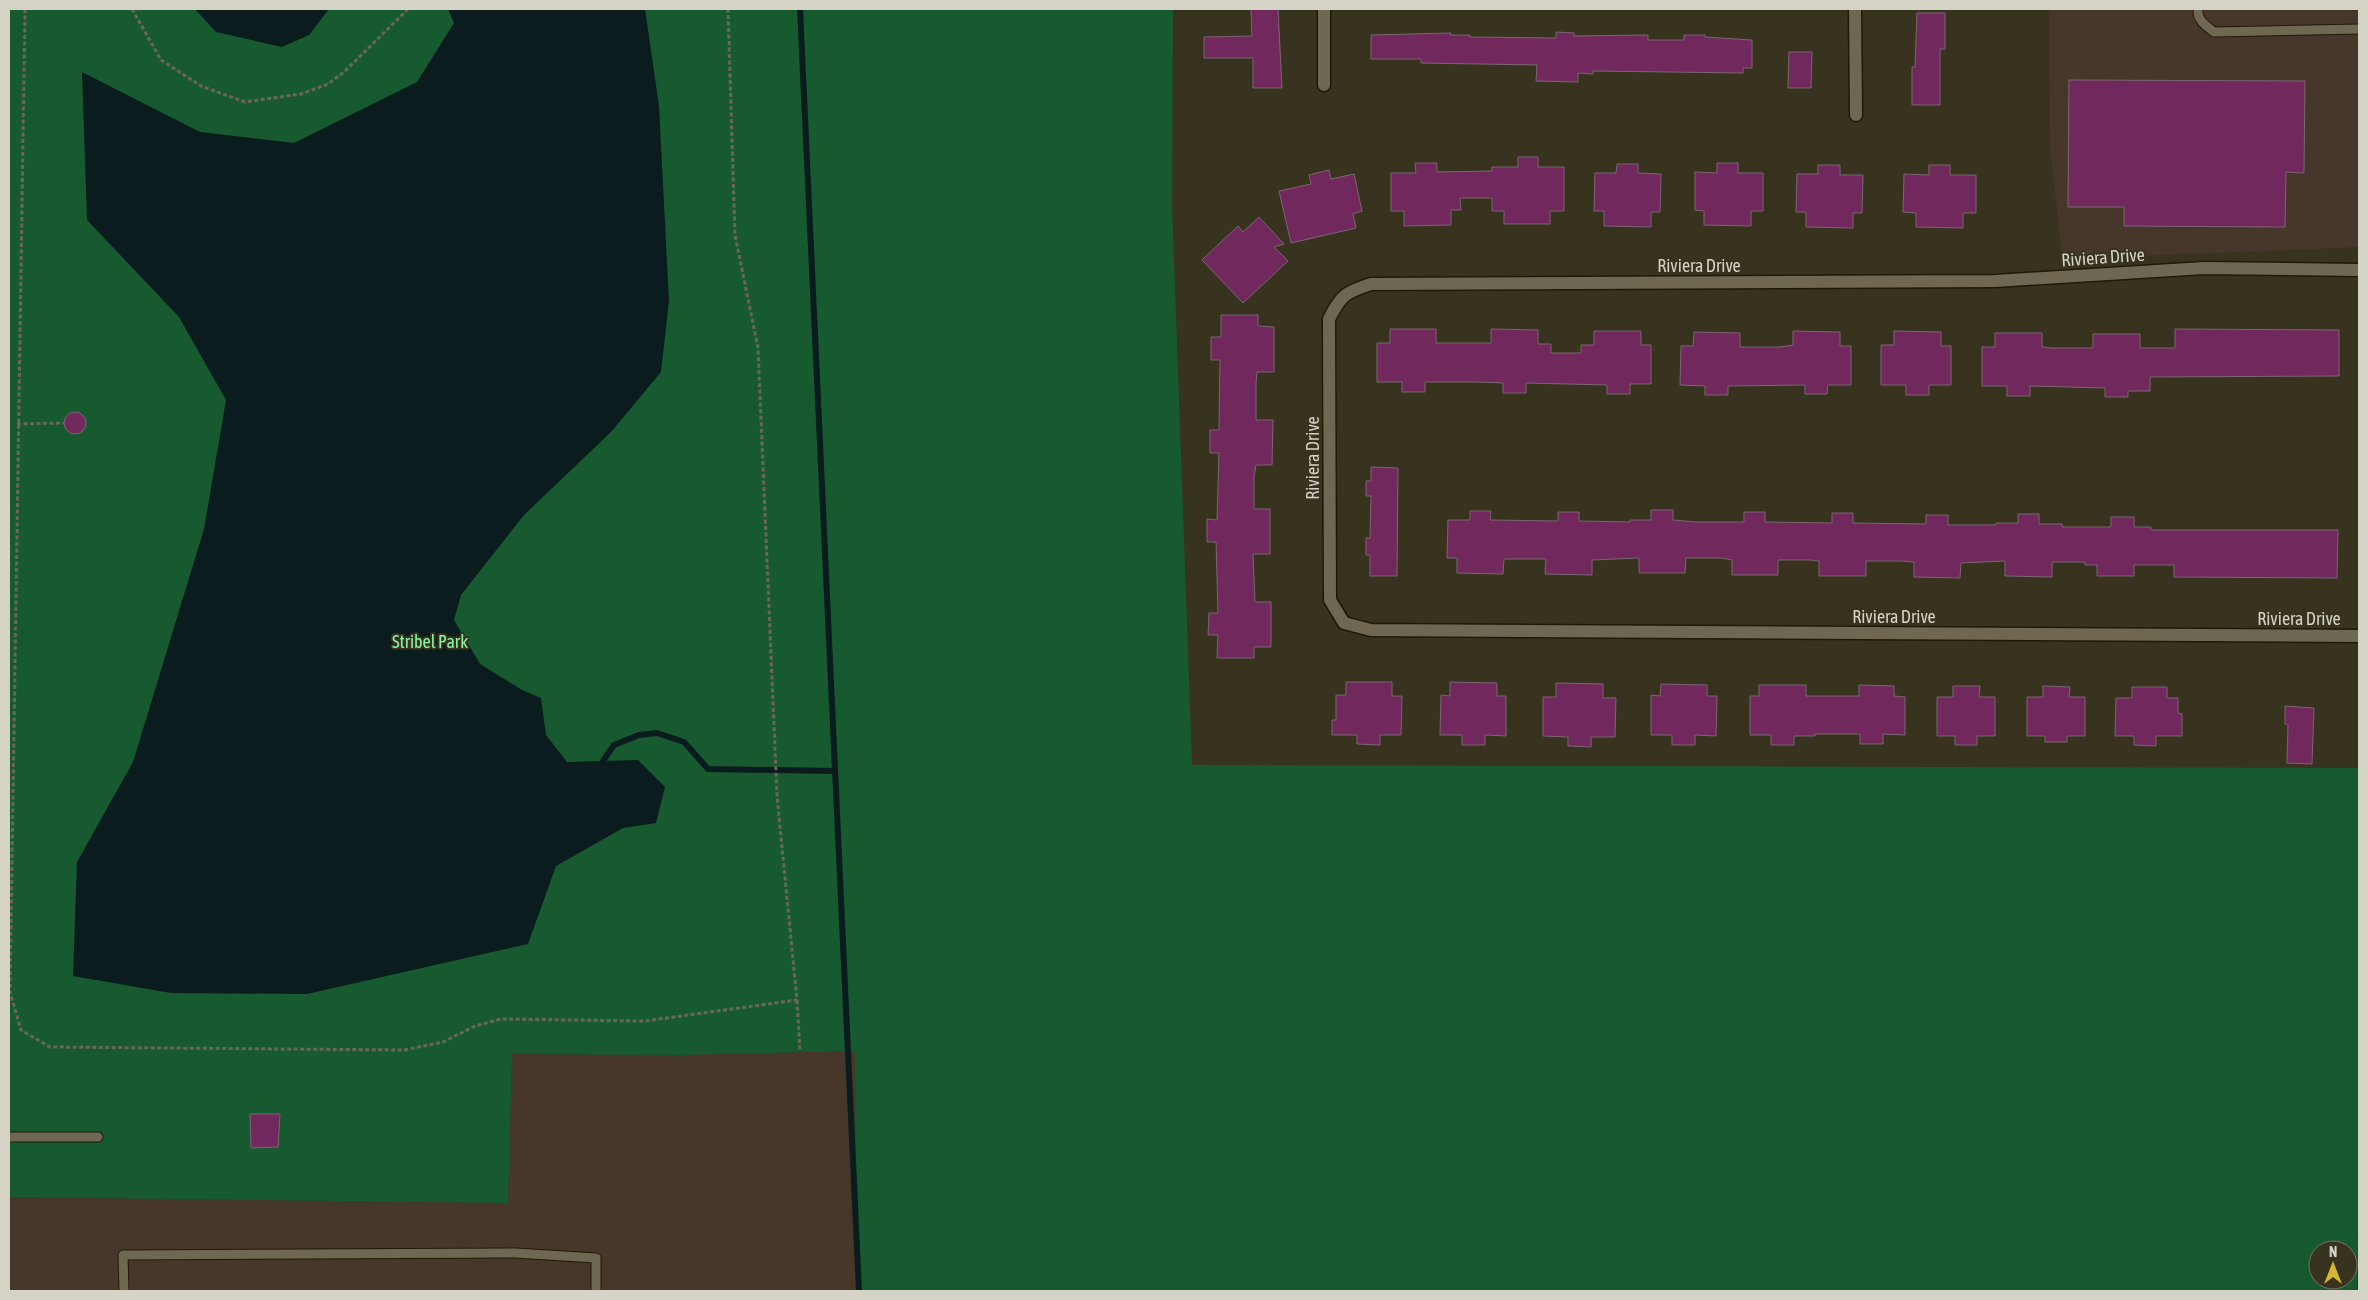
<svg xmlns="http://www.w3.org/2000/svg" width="2368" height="1300" font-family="'Asap Condensed',sans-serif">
<rect width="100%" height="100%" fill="#38331f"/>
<path fill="#47372b" d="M2049,9H2359V247L2063,259L2050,149Z
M800,1051H856L857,1291H9V1197L508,1203L512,1054L678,1055Z"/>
<path fill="#175a2f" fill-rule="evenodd" d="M9,9H1173L1172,205L1192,765L2359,768V1173L2357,1291H857L855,1051L678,1055L512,1054L508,1203L9,1197ZM2318,1250H2348V1280H2318Z"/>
<path fill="#0a1c1d" d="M195,9H329L309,35L282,47L216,32Z
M448,9H645L659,106L669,301L661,372L611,432L524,515L461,595L454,620L480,664L522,690L541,698L546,735L567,762L638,760L665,787L656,823L623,828L556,866L528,944L307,994L171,993L73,976L77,862L133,762L204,529L226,400L179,317L87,220L82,72L200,132L294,143L417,82L454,23Z"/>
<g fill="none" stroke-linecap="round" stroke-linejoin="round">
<path stroke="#0a1c1d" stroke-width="6" d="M800,9L859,1291
M603,761L614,745L639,735L657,733L684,742L708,769L835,771"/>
</g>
<path fill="#71285c" stroke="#7b6673" d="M1251,9H1278L1282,88H1253V58H1204V37L1252,36Z
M1917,13H1945V49H1940V105H1912V67H1915Z
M1556,32L1574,33V36L1648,35V40H1684V35H1705V37L1752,40V68H1743V73L1593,71V74L1578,73V82L1536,81L1537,65L1421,63V59H1371V35L1451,33L1450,35H1470V37L1556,38Z
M1789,52H1812L1811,88H1788Z
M2069,80L2305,81L2304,173L2286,172L2285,227L2124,226V207H2068Z
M1518,157H1538V167H1564V211H1550V224H1504V211H1492V198H1460L1461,210H1451V225L1404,226V211H1391V173H1416L1415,163H1437V172L1492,171V167H1518Z
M1717,163H1738V173H1763V211H1751V226L1704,225V211L1695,210V172L1717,173Z
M1617,164H1638V173L1661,174L1660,212H1651V227L1604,226V211H1594L1595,173H1616Z
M1818,165H1840V175H1863L1862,213H1853V228L1806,227V212H1796L1797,174H1818Z
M1929,165H1950V175H1976V213H1963V228L1916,227V213L1903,212L1904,174L1929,175Z
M1329,170L1331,179L1354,174L1362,211L1353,214L1356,228L1291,243L1279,191L1311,184L1309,175Z
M1259,217L1284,244L1274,247L1288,261L1243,303L1202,260L1238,226L1243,232Z
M1221,315H1258V326L1274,327V372H1257L1256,383V420H1273L1272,465H1256L1254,476V509H1270V554H1253L1255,602H1271V647H1254V658H1217L1218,635H1208L1209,613H1218L1216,542H1207V519L1217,520L1219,453H1210V430H1219L1220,360H1211V337H1221Z
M1390,329H1436V343H1491V329L1538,330V344H1551V353H1581V345H1594V331H1641V345H1651V384H1630V394H1607V385L1526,383V393H1503V383L1478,382H1425V392H1402V382H1377V343H1390Z
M2175,329L2339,330V376L2150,377V391H2128V397H2105V388L2030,386V396H2007V386H1982V347H1995V333H2042V347L2052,348H2093V334H2140V348H2175Z
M1793,331L1840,332V346H1851V385H1828L1827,394H1805V385L1728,386V395H1705V386L1680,385L1681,346H1693L1694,332L1740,333V347H1780L1793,345Z
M1894,331L1941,332V346H1951V385H1929V395H1906V385H1881V345H1894Z
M64 423a11 11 0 1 1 22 0a11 11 0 1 1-22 0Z
M1371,467L1398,468L1397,576H1370V555H1366V538H1370L1371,496H1366V481H1371Z
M1651,510H1673V520L1696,522H1744V512H1765V522L1832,523V513H1853V523L1926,524V515H1948V525H1996V523H2018V514H2039V524H2062V527H2111V517H2134V527H2151V530H2338L2337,578L2174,577V565H2134V576H2097V565H2085V562H2052V577L2005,576V561L1961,563L1960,578L1914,577V562L1901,561H1866V576H1819V561L1810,560H1778V575H1732V560L1722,558H1686L1685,573H1639V558L1592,560V575L1545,574L1546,559H1504L1503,574L1457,573V558H1447L1448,520H1470V511H1491L1490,520L1558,521V512H1579V521L1630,522V520H1651Z
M1346,682H1392V696H1402L1401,735H1380V745L1357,744V735H1332V720H1336V695H1346Z
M1450,682L1497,683V696H1506V736L1485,735V745H1462V735H1440L1441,695L1450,696Z
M1556,683L1603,684V698H1616L1615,737H1591V747L1568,746V737L1543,736V697H1556Z
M1661,684L1707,685V696H1717L1716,736L1695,735V745H1672V735H1651V695L1660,696Z
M1759,685H1806V696H1859V685L1894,686V696L1905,697V735L1883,734V744H1860V734H1815V736H1794V745H1771V735H1750V696H1759Z
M1953,686H1980L1979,697H1995V736H1977V745H1955V736H1937V697H1953Z
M2043,686L2070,687L2069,697H2085V736H2067V742H2045V736H2027V697H2043Z
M2132,687H2167V698H2178V713L2182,714V736H2156V746L2134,745V736H2115L2116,698H2132Z
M2285,706L2314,708L2312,764L2287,763L2288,725L2285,724Z
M250,1114H280L278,1147L251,1148Z"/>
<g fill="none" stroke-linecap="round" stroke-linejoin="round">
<defs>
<path id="lane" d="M2198,9C2197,20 2205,25 2214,32L2359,29
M9,1137H98
M124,1291L123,1255L515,1253L596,1258V1291"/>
<path id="street" d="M1324,9V85
M1855,9L1856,115
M2359,270L2204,268L1995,281L1371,284C1346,292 1341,295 1329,319L1330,600L1344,623L1371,630L2359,636"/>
</defs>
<use href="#lane" stroke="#1f1a08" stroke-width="11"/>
<use href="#street" stroke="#1f1a08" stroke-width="15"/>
<path stroke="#6b6755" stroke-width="3" stroke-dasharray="4 2.5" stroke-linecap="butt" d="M25,9L10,992L21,1030L50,1047L404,1050L443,1042L475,1026L501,1019L645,1021L797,1000L777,796L758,348L735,235L728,9
M132,9L161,60L201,86L245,102L301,94L328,84L344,72L408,9
M17,424L64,423
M797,1000L800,1051"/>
<use href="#lane" stroke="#6e6853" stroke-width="9"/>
<use href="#street" stroke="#6e6853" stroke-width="12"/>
</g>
<g text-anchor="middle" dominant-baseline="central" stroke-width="4" stroke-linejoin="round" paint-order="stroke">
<g font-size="18" fill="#d5d2c6" stroke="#38331f">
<text transform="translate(2103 257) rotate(-4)">Riviera Drive</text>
<text x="1699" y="265">Riviera Drive</text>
<text transform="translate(1312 458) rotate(-90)">Riviera Drive</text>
<text x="1894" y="616">Riviera Drive</text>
<text x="2299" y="618">Riviera Drive</text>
</g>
<g font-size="18" fill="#87f5a5" stroke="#38331f">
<text x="430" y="641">Stribel Park</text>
</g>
</g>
<rect width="2368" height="1300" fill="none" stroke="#d5d2c6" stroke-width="20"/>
<g transform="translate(2333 1265)"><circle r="24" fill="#38331f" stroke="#777362"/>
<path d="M0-4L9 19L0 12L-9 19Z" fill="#d6b534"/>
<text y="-8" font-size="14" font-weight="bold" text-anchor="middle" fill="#d5d2c6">N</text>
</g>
</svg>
